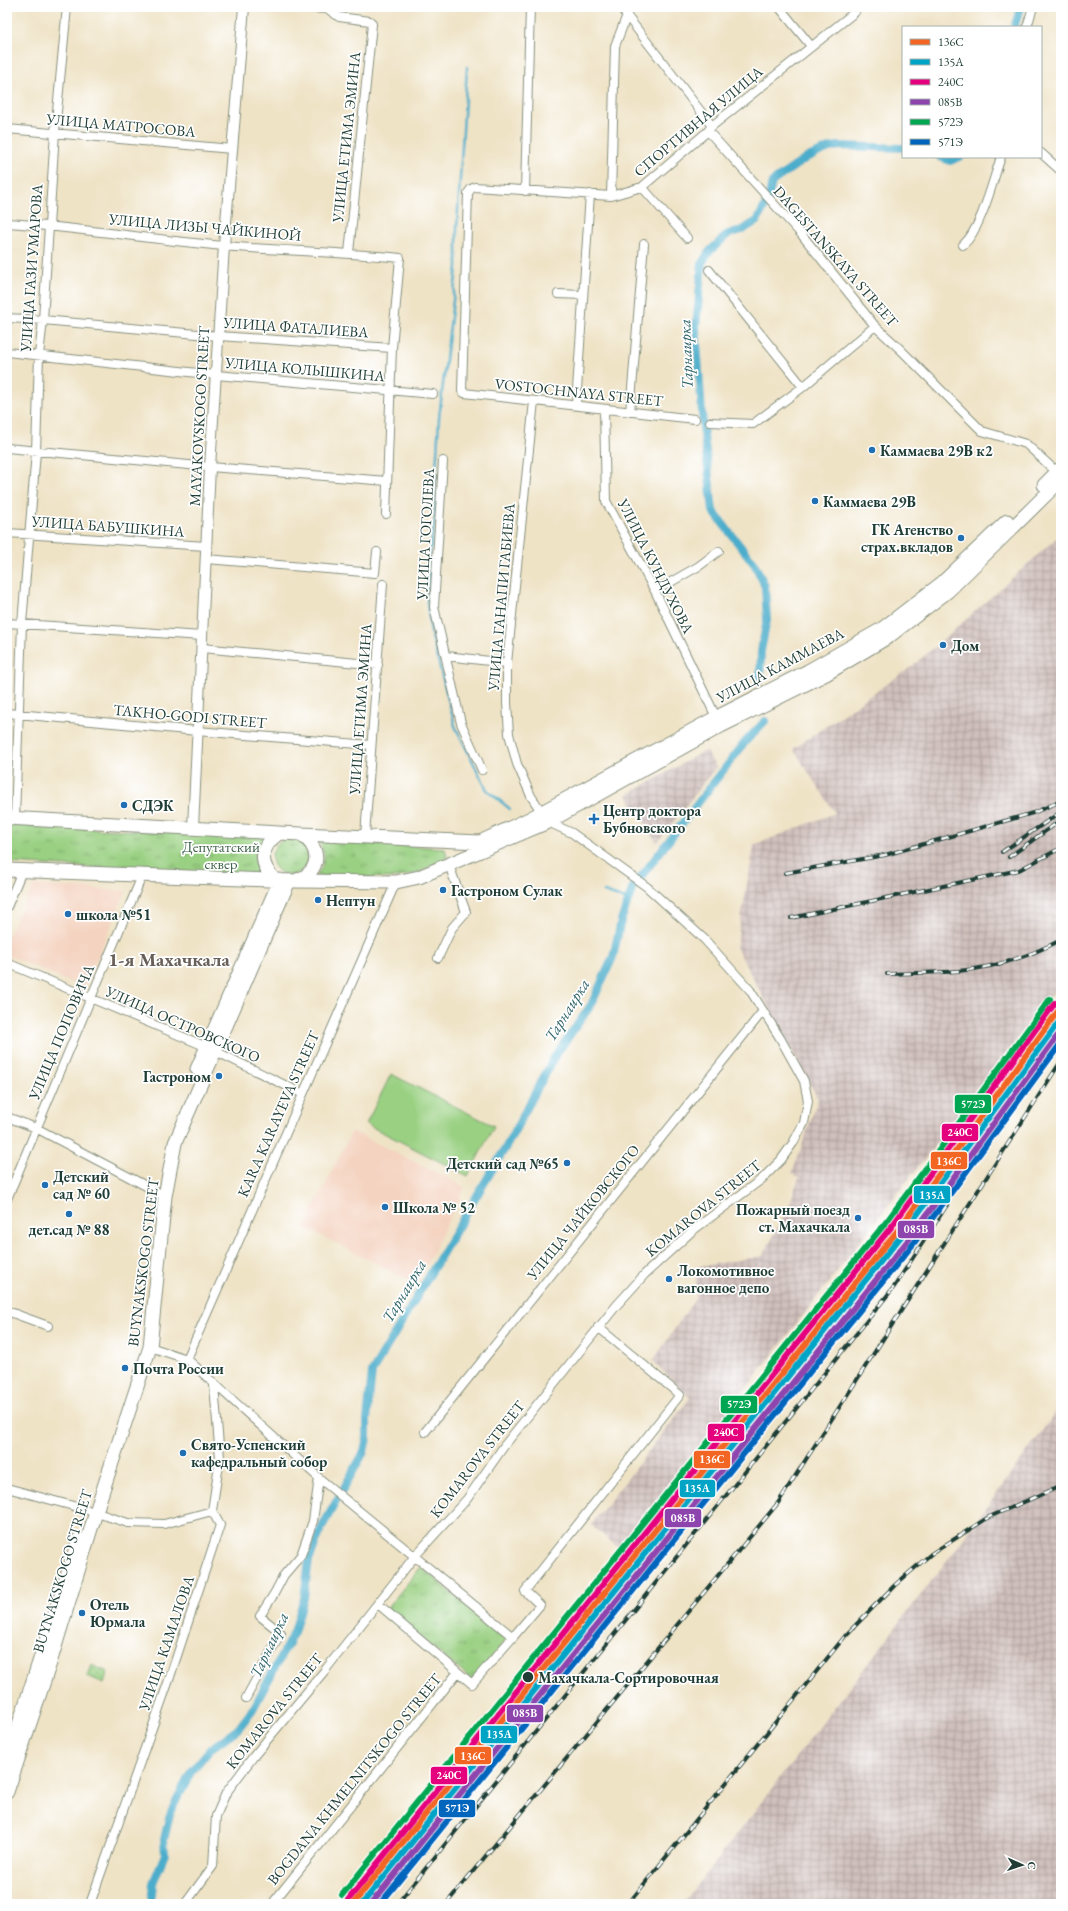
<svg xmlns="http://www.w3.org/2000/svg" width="1068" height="1911" font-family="'EB Garamond',serif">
<defs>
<pattern id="industrial-grid" width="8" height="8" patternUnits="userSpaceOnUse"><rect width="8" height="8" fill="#d0c0bc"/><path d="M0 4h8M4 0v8" fill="none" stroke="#a89d9a"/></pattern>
<pattern id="park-tufts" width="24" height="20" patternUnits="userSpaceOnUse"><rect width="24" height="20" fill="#9ad082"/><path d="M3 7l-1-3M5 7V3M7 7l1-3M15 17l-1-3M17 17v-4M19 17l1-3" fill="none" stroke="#7daa6b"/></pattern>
<pattern id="garden-dots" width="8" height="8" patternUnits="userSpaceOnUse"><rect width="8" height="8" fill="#9ad082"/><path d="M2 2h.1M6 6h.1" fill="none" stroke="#7daa6b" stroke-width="1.8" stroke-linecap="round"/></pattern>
</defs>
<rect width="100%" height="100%" fill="#fff"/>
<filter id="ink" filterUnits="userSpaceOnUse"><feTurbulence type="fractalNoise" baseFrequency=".025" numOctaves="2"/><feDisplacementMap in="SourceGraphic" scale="8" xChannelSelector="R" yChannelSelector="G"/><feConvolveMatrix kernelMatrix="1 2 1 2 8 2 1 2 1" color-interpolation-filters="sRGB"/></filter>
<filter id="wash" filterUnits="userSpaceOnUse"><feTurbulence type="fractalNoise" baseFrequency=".012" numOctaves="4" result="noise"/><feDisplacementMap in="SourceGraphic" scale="16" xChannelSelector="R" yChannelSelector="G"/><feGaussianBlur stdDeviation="0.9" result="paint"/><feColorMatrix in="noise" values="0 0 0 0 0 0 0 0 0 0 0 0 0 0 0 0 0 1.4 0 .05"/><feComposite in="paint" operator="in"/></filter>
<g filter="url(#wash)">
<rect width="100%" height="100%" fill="#efe3c6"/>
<path fill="#f4d3c0" d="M34,885L126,891L84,988L7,955V937Z
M352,1131L465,1187L417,1284L304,1227Z"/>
<path fill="url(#industrial-grid)" d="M1061,534V983L621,1550L591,1525L690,1398L653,1361L696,1297V1267L763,1256L789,1206L799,1177L792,1174L818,1099L736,947L754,845L835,813L793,749L911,667L950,634Z
M706,750L716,767L657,843L627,795Z
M1061,1405V1904H683L965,1537Z"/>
<path fill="#9ad082" stroke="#5c865b" d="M391,1074L494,1126L468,1176L366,1124Z"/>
<path fill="url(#park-tufts)" stroke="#5c865b" d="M7,825L265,837C253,851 253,862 263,876L7,863Z
M272 857a18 18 0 1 1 36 0a18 18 0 1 1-36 0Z
M318,841L445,848L447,857L418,873L394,878L316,876C325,865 327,853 318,841Z
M421,1567L506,1640L472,1680L386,1609Z"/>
<path fill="url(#garden-dots)" stroke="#5c865b" d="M91,1665L108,1672L104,1683L87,1676Z"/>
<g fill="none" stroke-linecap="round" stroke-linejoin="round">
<path stroke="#4cadcb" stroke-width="2.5" d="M467,67L457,226V267L439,418L435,490V518L430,550L427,602L431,633L455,726L487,790L510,809
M604,892L628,900"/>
<path stroke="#4cadcb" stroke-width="8" d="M1014,27L1021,7
M940,157L950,161L960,157
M760,679L761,651L767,620L765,586L755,565L713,511L703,427L696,328L702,263L709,252L728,234L742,230L757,221L768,200L772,182L808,157L829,148L838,146L903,148
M151,1904L153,1883L165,1854L164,1840L169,1818L175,1803L191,1772L210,1749L238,1729L253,1709L294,1632L304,1598L309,1560L323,1525L364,1452L367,1438V1420L372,1372L507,1145L555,1056L591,1005L613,957L621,921L633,887L746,741L765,721"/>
</g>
</g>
<g filter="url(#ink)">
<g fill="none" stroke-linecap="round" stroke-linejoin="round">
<defs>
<path id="minor" d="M291,7L328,9L339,17L370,21L372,24L349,253
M620,7L712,126
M779,7L811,46
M1027,27L1033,7
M7,129L232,149
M708,131L802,235L875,326L901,350L982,431L1026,444L1059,474
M1041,153L1061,171
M642,187L687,238
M525,191L530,7
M611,196L615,46L627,15
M7,223C80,227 152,240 224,246C283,251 341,252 400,258L392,348L386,514
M963,245C981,230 993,180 1001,157
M709,270L803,387
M558,294L583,295
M7,318L43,320L219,336L392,348
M7,352L216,375L433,394
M576,405L590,194
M604,409L606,501L655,591L718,721
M630,412L644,244
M695,419L464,393L462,391L468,193L471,189L475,187L611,196L642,187L708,131L712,126L855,12
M710,422L753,424L803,387L875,326
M7,448L210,467L387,481
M443,461L434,607L461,723L482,770
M7,533L206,546
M206,559L375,573L377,552
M655,591L699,566L719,551
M7,623L202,636
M202,648L378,665
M446,656L507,663
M7,713L197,731L371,745
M15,818L22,624L36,452L39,355L43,320L55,132L67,7
M365,836L383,584
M7,907L22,871
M438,958L452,928L466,912L449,865
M7,963L207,1047L303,1094
M7,1117L36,1128L165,1196
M7,1199L142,876
M7,1311L48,1326
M150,1347L187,1359L319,1478L513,1637L472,1684L378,1604
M187,1359L396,882
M425,1432L763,1011
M7,1488L88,1510L128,1523L164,1524L212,1511
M513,1637L540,1605L525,1591L680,1395L598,1327
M246,1698L281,1633L260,1616L274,1594L284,1575L301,1555L313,1521L319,1478
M90,1904L169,1680L220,1525L212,1511L220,1458L214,1385
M185,1904L213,1866L216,1816L226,1793L253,1757L326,1669L415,1556L467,1499L504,1446L616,1306L645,1274L692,1231L762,1179L781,1160L793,1143L804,1123L808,1101L804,1081L780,1038L750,990L704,939L647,887L572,833L548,822L531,796L517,764L509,734L507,703V663L534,401
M272,1904L458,1672"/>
<path id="tertiary" d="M193,828L210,467L224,246L244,7"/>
<path id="primary" d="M1044,485L1061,468
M7,818L279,833L480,842L529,819L717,717L808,671L882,629L942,583L1007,521
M7,870L295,881L396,882L419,877L548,822L721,726L826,674L888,637L948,591L1061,480
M275,880C258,863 260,847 279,833
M297,880C322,871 321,847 300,834
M197,1069L280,880
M7,1761L79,1539
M7,1792L50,1663L100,1499L150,1347L165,1196L175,1143L289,881"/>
</defs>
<use href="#minor" stroke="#87907d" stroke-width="10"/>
<use href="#tertiary" stroke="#87907d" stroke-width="12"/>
<use href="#primary" stroke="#87907d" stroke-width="15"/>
<use href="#minor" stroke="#fff" stroke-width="8"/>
<use href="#tertiary" stroke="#fff" stroke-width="10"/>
<use href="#primary" stroke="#fff" stroke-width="13"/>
<defs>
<path id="rail" d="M1002,852L1061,812
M1009,857L1061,820
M785,873L885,855L1033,813L1061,801
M791,918L1019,870L1061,848
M887,974C910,973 934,973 958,971C993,968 1030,956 1061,940
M805,1324C859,1273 912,1203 953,1141
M397,1904L894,1287L947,1205
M446,1904L778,1503L1061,1061
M628,1904L846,1635L895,1585L931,1554L989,1517L1061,1486"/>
</defs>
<use href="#rail" stroke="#1f3d34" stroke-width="4"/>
<use href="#rail" stroke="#fff" stroke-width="2.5" stroke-dasharray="8" stroke-linecap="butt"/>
<defs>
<path id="rail-1" d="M353,1904L898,1230L1061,1007"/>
<path id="rail-2" d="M362,1904L903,1234L1061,1019"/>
<path id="rail-3" d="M348,1900L892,1226L1055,1003"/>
<path id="rail-4" d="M371,1904L909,1239L1061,1031"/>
<path id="rail-5" d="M342,1895L887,1221L1050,999"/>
<path id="rail-6" d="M380,1904L914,1243L1061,1043"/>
</defs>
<use href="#rail-1" stroke="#fff" stroke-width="9"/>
<use href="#rail-2" stroke="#fff" stroke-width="9"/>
<use href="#rail-3" stroke="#fff" stroke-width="9"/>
<use href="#rail-4" stroke="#fff" stroke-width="9"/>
<use href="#rail-5" stroke="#fff" stroke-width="9"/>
<use href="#rail-6" stroke="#fff" stroke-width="9"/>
<use href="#rail-1" stroke="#f26522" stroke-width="6"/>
<use href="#rail-2" stroke="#02a4c6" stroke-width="6"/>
<use href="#rail-3" stroke="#e5007d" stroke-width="6"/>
<use href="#rail-4" stroke="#8e44ad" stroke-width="6"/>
<use href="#rail-5" stroke="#00a651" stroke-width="6"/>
<use href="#rail-6" stroke="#0065bd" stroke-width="6"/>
</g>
</g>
<g fill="#1f6fb2" stroke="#fff" stroke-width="1.5">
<circle cx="872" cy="450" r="4"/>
<circle cx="815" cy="501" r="4"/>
<circle cx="961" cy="538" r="4"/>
<circle cx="943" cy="645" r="4"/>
<circle cx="124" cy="805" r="4"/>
<path d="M592 813h4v4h4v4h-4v4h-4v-4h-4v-4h4z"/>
<circle cx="443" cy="890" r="4"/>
<circle cx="318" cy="900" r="4"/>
<circle cx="68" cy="914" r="4"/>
<circle cx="219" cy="1076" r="4"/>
<circle cx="567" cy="1163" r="4"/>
<circle cx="45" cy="1185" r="4"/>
<circle cx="385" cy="1207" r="4"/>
<circle cx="69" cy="1214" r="4"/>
<circle cx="858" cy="1218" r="4"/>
<circle cx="669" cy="1279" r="4"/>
<circle cx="125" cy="1368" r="4"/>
<circle cx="183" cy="1453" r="4"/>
<circle cx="82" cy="1613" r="4"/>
</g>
<circle fill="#1f3d34" stroke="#fff" stroke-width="1.5" cx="528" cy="1677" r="6"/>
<g text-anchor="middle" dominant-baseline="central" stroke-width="3.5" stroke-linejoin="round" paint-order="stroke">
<g font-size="15" fill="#1f3d34" stroke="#fff">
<text transform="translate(698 121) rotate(-40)">СПОРТИВНАЯ УЛИЦА</text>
<text transform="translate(121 125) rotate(5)">УЛИЦА МАТРОСОВА</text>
<text transform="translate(346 137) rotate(-84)">УЛИЦА ЕТИМА ЭМИНА</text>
<text transform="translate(205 227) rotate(5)">УЛИЦА ЛИЗЫ ЧАЙКИНОЙ</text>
<text transform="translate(836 256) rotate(49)">DAGESTANSKAYA STREET</text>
<text transform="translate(31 268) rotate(-86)">УЛИЦА ГАЗИ УМАРОВА</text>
<text transform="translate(296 327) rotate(4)">УЛИЦА ФАТАЛИЕВА</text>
<text transform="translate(305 369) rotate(5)">УЛИЦА КОЛЫШКИНА</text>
<text transform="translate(579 392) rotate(6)">VOSTOCHNAYA STREET</text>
<text transform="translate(199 416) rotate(-87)">MAYAKOVSKOGO STREET</text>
<text transform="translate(108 526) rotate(4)">УЛИЦА БАБУШКИНА</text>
<text transform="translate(425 534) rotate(-87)">УЛИЦА ГОГОЛЕВА</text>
<text transform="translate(656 566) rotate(63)">УЛИЦА КУНДУХОВА</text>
<text transform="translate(501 597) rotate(-85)">УЛИЦА ГАНАПИ ГАБИЕВА</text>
<text transform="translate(780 665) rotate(-28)">УЛИЦА КАММАЕВА</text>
<text transform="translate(360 709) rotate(-86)">УЛИЦА ЕТИМА ЭМИНА</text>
<text transform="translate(190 716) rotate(5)">TAKHO-GODI STREET</text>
<text transform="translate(183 1024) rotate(24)">УЛИЦА ОСТРОВСКОГО</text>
<text transform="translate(61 1032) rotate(-67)">УЛИЦА ПОПОВИЧА</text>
<text transform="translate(278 1114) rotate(-66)">KARA KARAYEVA STREET</text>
<text transform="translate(703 1208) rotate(-39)">KOMAROVA STREET</text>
<text transform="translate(583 1212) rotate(-51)">УЛИЦА ЧАЙКОВСКОГО</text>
<text transform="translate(143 1262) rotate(-83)">BUYNAKSKOGO STREET</text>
<text transform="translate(477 1459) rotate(-52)">KOMAROVA STREET</text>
<text transform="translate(62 1571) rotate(-73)">BUYNAKSKOGO STREET</text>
<text transform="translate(166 1643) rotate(-71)">УЛИЦА КАМАЛОВА</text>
<text transform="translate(274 1711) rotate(-51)">KOMAROVA STREET</text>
<text transform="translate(354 1779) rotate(-51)">BOGDANA KHMELNITSKOGO STREET</text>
</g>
<g font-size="15" font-weight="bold" fill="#1f3d34" stroke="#fff" text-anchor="start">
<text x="880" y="450">Каммаева 29В к2</text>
<text x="823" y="501">Каммаева 29В</text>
<text x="953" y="529" text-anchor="end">ГК Агенство<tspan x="953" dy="17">страх.вкладов</tspan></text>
<text x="951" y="645">Дом</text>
<text x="132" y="805">СДЭК</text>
<text x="603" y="810">Центр доктора<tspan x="603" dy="17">Бубновского</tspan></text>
<text x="451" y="890">Гастроном Сулак</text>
<text x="326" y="900">Нептун</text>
<text x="76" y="914">школа №51</text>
<text x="211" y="1076" text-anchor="end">Гастроном</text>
<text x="559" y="1163" text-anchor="end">Детский сад №65</text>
<text x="53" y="1176">Детский<tspan x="53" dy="17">сад № 60</tspan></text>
<text x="393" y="1207">Школа № 52</text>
<text x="850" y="1209" text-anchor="end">Пожарный поезд<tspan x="850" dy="17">ст. Махачкала</tspan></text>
<text x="69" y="1229" text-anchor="middle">дет.сад № 88</text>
<text x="677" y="1270">Локомотивное<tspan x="677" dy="17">вагонное депо</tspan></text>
<text x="133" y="1368">Почта России</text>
<text x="191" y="1444">Свято-Успенский<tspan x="191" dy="17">кафедральный собор</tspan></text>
<text x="90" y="1604">Отель<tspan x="90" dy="17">Юрмала</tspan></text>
</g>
<g font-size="15" fill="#3e6248" stroke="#fff">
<text x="221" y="846">Депутатский<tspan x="221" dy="17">сквер</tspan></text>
</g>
<g font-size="15" font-weight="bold" fill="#1f3d34" stroke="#fff" text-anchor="start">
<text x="538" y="1677">Махачкала-Сортировочная</text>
</g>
<g font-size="16" font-style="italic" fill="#2f6469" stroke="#fff">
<text transform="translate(686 354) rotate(-92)">Тарнаирка</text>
<text transform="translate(567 1010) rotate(-58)">Тарнаирка</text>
<text transform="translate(404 1291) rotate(-59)">Тарнаирка</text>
<text transform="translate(269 1645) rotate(-65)">Тарнаирка</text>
</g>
<g font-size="19" font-weight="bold" fill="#685f59" stroke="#fff">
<text x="169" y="959">1-я Махачкала</text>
</g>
</g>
<g stroke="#fff" stroke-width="1.5">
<rect x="954" y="1094" width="38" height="20" rx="4" fill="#00a651"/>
<rect x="941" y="1123" width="38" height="19" rx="4" fill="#e5007d"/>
<rect x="930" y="1151" width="38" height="19" rx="4" fill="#f26522"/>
<rect x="913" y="1185" width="38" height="19" rx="4" fill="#02a4c6"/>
<rect x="897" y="1220" width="38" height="19" rx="4" fill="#8e44ad"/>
<rect x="720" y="1395" width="38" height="19" rx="4" fill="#00a651"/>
<rect x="707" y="1423" width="38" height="19" rx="4" fill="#e5007d"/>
<rect x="693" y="1450" width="38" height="19" rx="4" fill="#f26522"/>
<rect x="679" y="1479" width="37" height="19" rx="4" fill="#02a4c6"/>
<rect x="664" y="1508" width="38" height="20" rx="4" fill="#8e44ad"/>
<rect x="506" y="1704" width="38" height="19" rx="4" fill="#8e44ad"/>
<rect x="480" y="1725" width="38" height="19" rx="4" fill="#02a4c6"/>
<rect x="454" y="1746" width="38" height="19" rx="4" fill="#f26522"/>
<rect x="430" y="1766" width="38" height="19" rx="4" fill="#e5007d"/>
<rect x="438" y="1799" width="38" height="19" rx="4" fill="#0065bd"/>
</g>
<g font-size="11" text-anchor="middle" font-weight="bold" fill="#fff">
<text x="973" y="1108">572Э</text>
<text x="960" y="1136">240С</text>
<text x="949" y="1165">136С</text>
<text x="932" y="1199">135А</text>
<text x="916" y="1233">085В</text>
<text x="739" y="1408">572Э</text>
<text x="726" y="1436">240С</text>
<text x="712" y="1463">136С</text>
<text x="697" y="1492">135А</text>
<text x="683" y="1522">085В</text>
<text x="525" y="1717">085В</text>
<text x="499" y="1738">135А</text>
<text x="473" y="1760">136С</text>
<text x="449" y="1779">240С</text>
<text x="457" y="1812">571Э</text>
</g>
<rect width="1068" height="1911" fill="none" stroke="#fff" stroke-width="24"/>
<rect x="902" y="26" width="140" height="132" fill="#ffffff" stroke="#a5b1ae"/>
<rect x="910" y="39" width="20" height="6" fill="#f26522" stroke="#a5b1ae"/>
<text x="938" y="46" font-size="12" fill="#1f3d34">136С</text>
<rect x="910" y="59" width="20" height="6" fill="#02a4c6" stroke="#a5b1ae"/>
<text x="938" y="66" font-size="12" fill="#1f3d34">135А</text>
<rect x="910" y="79" width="20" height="6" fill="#e5007d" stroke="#a5b1ae"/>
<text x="938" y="86" font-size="12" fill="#1f3d34">240С</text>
<rect x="910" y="99" width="20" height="6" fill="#8e44ad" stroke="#a5b1ae"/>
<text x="938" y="106" font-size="12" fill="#1f3d34">085В</text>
<rect x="910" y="119" width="20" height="6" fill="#00a651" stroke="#a5b1ae"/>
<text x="938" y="126" font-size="12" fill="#1f3d34">572Э</text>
<rect x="910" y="139" width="20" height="6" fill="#0065bd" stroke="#a5b1ae"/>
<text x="938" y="146" font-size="12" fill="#1f3d34">571Э</text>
<g transform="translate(1022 1865) rotate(93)" stroke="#ffffff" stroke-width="3" paint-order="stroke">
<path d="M0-3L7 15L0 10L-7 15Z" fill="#1f3d34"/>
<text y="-6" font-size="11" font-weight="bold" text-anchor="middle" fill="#1f3d34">С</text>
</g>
</svg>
